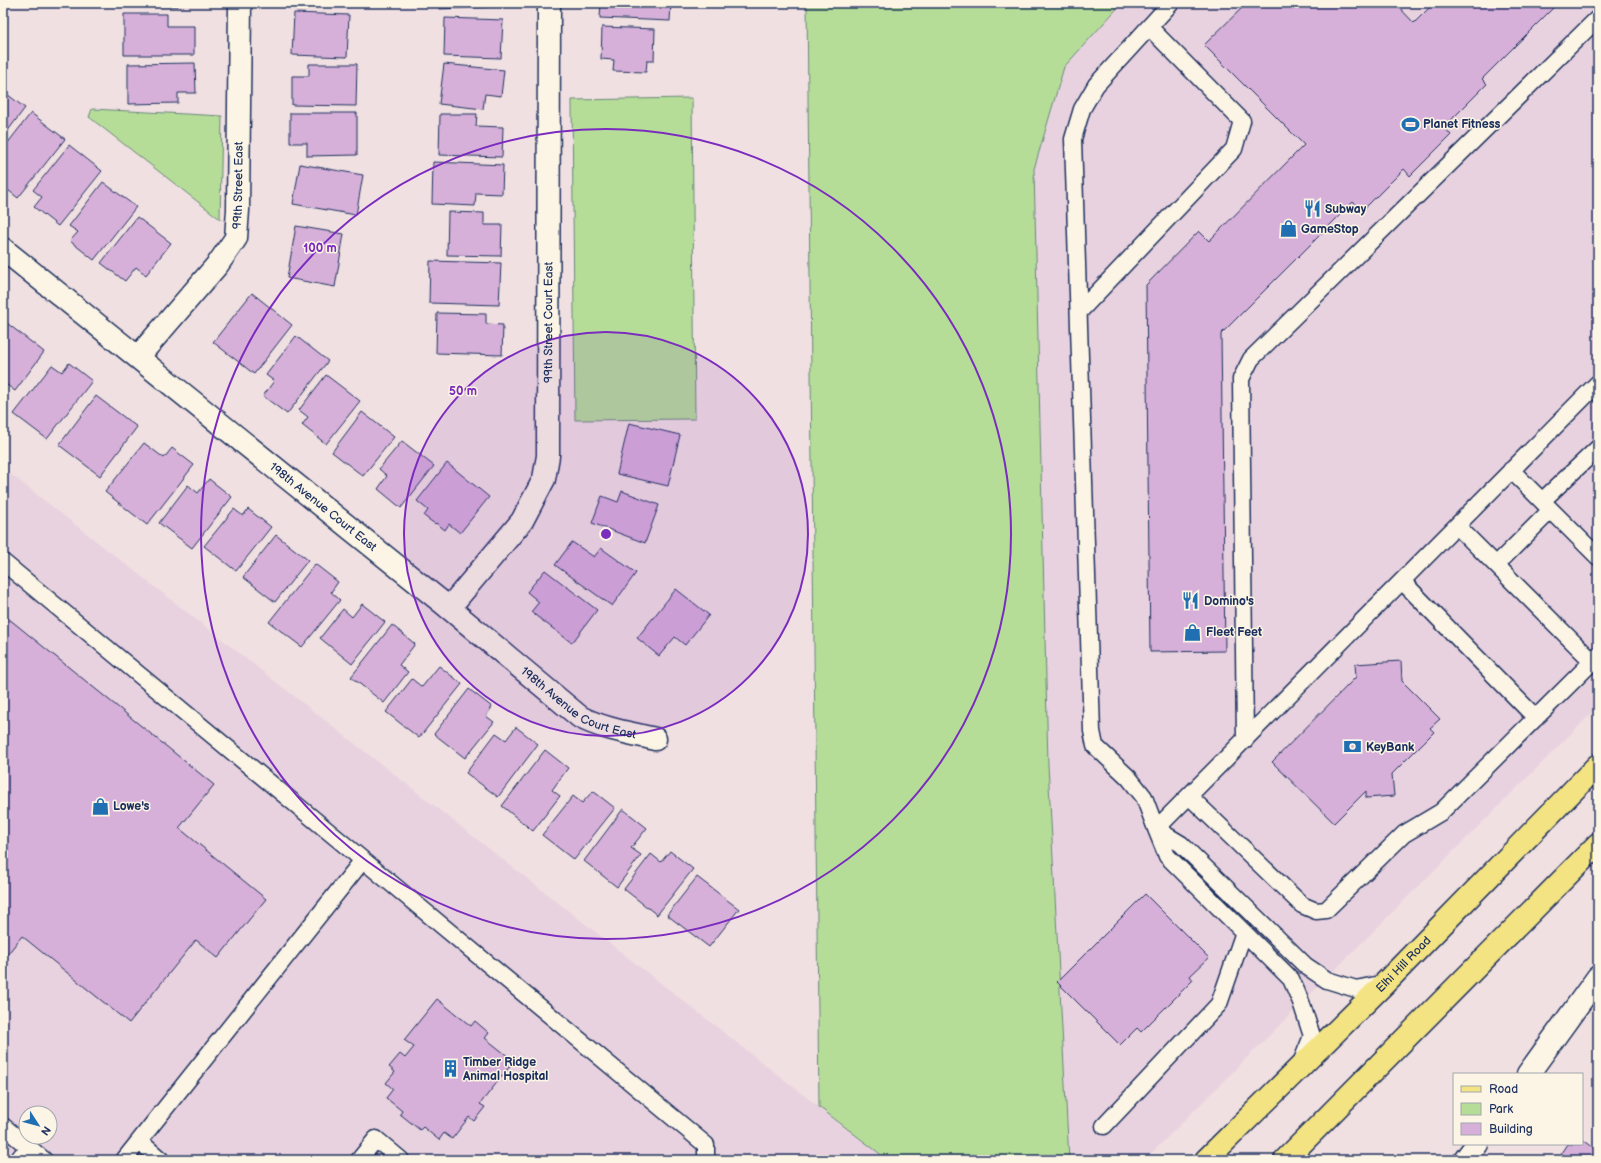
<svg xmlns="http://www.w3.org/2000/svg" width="1601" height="1163" font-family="'Balsamiq Sans',sans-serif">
<rect width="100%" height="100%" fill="#f1e0e1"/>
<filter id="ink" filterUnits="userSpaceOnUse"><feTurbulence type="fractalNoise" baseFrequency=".025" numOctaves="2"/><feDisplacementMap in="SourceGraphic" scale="8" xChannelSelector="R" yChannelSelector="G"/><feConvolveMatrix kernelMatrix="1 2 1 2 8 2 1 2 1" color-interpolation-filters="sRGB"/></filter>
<g filter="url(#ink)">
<path fill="#e9d2df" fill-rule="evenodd" d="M1122,3H1598V707L1145,1160H1069L1048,765L1034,169L1064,67Z
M3,468L819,1107L888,1160H3ZM26,1113H50V1137H26Z"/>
<path fill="#b6dd98" stroke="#68867b" d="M807,3H1122L1064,67L1034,169L1048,765L1069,1160H888L819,1107Z
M692,98L695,419L575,420L572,100Z
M92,109L222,116L220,219L89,117Z"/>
<path fill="#d6b0d9" stroke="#1b2f5e" d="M130,3H178V6H130Z
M295,3H350V7L295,5Z
M439,3H487V7L439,9Z
M601,3H671L670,21L600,18Z
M1247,3H1395L1414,23L1434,3H1558L1482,79L1487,84L1444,127L1451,135L1410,176L1404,169L1362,211L1353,202L1221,334L1225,651L1150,652L1146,285L1199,231L1209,241L1304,145L1204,45Z
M294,13L349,15L347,57L292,55Z
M124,14H167V26H194V55H124Z
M445,18L503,20L501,58L444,56Z
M602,27L655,29L654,61H647L646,72L613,71L614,60L601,59Z
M195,63L196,93H178V103L128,104V64Z
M309,64H357L356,106L292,105V76H309Z
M444,64L504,70L501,96L485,94L483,109L439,104Z
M3,91L25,108L3,137Z
M31,113L65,139L18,198L3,186V149Z
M290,113H357V155L307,156V143H290Z
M440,114H477L476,126L503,127L502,157L439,155Z
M69,145L102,171L58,226L34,207L42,197L33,190Z
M433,162L503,165L502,194L476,193L475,206L432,204Z
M300,164L363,175L356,215L293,204Z
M103,182L136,207L94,260L70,241L78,232L69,226Z
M448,212L484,213V225H502L501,256L447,255Z
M137,217L171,243L146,275L136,267L125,281L101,263Z
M296,226L344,234L335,287L287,278Z
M430,261L501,263L499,305L429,303Z
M252,293L292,325L254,374L213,342Z
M437,313L486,314V324L503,325L502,355L436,353Z
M3,320L44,352L15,391L3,382Z
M296,336L328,361L287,414L263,396L274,381L266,375Z
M69,363L92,381L47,439L14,414L52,365L62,372Z
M326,375L360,401L326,444L302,425L308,417L299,410Z
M96,396L137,427L100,476L59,445Z
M362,412L394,437L363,476L332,452Z
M629,423L680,435L668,486L617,474Z
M402,441L434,466L401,508L378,489L387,476L379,469Z
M144,443L164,458L172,448L194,465L147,525L105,492Z
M447,463L489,497L460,533L449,524L445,530L436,523L435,524L424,516L428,510L417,501Z
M209,479L232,497L192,548L159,523L188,485L198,493Z
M622,491L659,505L645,543L592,523L602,496L618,502Z
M234,509L243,516L248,509L271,527L236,571L204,546Z
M276,535L308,560L275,602L243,577Z
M572,542L594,557L601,548L636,573L612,606L555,565Z
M315,564L338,582L331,592L340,600L302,647L269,622Z
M545,570L597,610L572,643L531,612L539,602L527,592Z
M676,589L709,615L685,645L675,637L659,656L637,638Z
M362,604L385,622L352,664L320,638L343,609L352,617Z
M3,614L214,785L179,828L266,899L218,958L196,940L129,1023L22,936L3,960Z
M392,625L415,644L399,665L408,672L384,703L351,677Z
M1401,661L1402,681L1440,719L1430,728L1434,732L1392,774L1394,796L1366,798V791L1334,823L1272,762L1356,677L1355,664Z
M439,666L462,684L419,738L386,712L412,679L422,687Z
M469,689L492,707L486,716L494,722L465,758L434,734Z
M516,727L538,744L498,797L466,773L496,733L506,740Z
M545,750L568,768L552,790L560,796L533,831L502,806Z
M593,791L615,808L574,860L542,835L573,796L582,803Z
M623,809L647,828L631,848L641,855L617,887L584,861Z
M670,851L693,869L657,915L624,889L651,854L661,862Z
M697,877L739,909L709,947L667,915Z
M1145,894L1209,958L1190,976L1193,980L1141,1032L1137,1028L1120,1045L1057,982Z
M437,999L471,1026L475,1021L489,1033L485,1038L514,1061L480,1104L485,1107L474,1121L469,1117L452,1139L444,1133L439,1140L423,1127L420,1130L400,1114L402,1111L386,1098L393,1089L386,1083L395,1072L389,1067L400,1054L405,1058L414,1047L404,1040Z
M1582,1139L1598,1151V1160H1570L1561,1153L1567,1144H1582Z"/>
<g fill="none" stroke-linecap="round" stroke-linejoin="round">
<defs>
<path id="service" d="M1171,3L1096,85L1082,109L1073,139L1092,731L1095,746L1129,778L1144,797L1156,829L1598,383
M1079,312L1234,149L1242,121L1149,27
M1511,470L1598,557
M1542,501L1598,448
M1457,526L1592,661
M3,562L363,860L124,1160
M1496,565L1551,510
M1402,581L1536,718
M1245,740L1241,379L1251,359L1598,18
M1189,796L1302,905L1316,911L1326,910L1404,834L1441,812L1598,656
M363,860L706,1145V1160
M1301,1063L1312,1036L1301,1002L1291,979L1167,856L1156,829L1181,844L1306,966L1327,980L1356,989L1385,983
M3,1126L44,1160
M1104,1126L1219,1004L1244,932
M139,1141L161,1160
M18,1160L28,1147
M359,1160L376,1139L401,1160"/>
<g id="minor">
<path id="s1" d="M3,249L449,608L580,717C603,729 630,733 655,739"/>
<path id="s2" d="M138,357L218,264L236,238L238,210L240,3"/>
<path id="s3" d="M449,608L522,521L544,479L548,456L549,3"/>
<path d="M1528,1074L1598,977"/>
<path d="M1465,1160L1477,1144"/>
</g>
<g id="primary">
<path id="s4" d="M1206,1160L1385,983L1598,765"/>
<path d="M1285,1160L1598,844"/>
</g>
</defs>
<use href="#service" stroke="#1b2f5e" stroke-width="19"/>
<use href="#minor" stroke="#1b2f5e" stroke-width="25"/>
<use href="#primary" stroke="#1b2f5e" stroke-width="25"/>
<use href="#service" stroke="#fcf5e5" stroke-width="16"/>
<use href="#minor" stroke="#fcf5e5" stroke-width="22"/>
<use href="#primary" stroke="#f4e382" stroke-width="22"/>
</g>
</g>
<circle cx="606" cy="534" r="202" fill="#7b2cbf" fill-opacity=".12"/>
<g fill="none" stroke="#7b2cbf" stroke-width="2">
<circle cx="606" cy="534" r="202"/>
<circle cx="606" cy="534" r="405"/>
</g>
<defs>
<symbol id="stadium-bare" viewBox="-9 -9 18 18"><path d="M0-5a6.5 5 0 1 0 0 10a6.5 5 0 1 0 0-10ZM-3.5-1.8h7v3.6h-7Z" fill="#1f6fb2" stroke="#fcf5e5" stroke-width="2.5" paint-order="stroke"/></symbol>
<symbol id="restaurant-bare" viewBox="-9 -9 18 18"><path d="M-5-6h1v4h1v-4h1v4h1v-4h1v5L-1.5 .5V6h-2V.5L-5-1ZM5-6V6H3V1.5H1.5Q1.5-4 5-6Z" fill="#1f6fb2" stroke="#fcf5e5" stroke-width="2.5" paint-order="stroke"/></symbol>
<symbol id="shop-bare" viewBox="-9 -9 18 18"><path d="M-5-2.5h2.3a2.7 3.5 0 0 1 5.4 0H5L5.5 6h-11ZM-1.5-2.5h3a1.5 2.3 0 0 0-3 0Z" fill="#1f6fb2" stroke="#fcf5e5" stroke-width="2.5" paint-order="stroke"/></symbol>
<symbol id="bank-bare" viewBox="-9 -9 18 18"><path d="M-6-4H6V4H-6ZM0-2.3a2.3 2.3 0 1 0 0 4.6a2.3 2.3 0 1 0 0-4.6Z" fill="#1f6fb2" stroke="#fcf5e5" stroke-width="2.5" paint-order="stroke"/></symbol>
<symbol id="building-bare" viewBox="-9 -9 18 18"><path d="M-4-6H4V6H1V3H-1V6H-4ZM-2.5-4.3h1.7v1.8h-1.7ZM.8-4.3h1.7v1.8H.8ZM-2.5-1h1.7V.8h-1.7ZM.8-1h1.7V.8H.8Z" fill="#1f6fb2" stroke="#fcf5e5" stroke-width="2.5" paint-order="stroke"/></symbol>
</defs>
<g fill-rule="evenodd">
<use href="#stadium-bare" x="1398" y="112" width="25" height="25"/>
<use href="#restaurant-bare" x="1300" y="196" width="25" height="25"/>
<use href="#shop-bare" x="1276" y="216" width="25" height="25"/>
<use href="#restaurant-bare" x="1178" y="588" width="25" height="25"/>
<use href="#shop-bare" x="1180" y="620" width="25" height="25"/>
<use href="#bank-bare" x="1340" y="734" width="25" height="25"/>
<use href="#shop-bare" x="88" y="794" width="25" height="25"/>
<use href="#building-bare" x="438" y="1056" width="25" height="25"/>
</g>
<g text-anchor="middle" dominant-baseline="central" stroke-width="3" stroke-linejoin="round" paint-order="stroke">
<g font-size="12" font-weight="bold" fill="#1b2f5e" stroke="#fcf5e5" text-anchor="start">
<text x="1423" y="124">Planet Fitness</text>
<text x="1325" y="209">Subway</text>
<text x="1301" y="229">GameStop</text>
<text x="1204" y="601">Domino's</text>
<text x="1206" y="632">Fleet Feet</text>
<text x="1366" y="747">KeyBank</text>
<text x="113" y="806">Lowe's</text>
<text x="463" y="1062">Timber Ridge<tspan x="463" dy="14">Animal Hospital</tspan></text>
</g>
<g font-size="12" fill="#1b2f5e" stroke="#fcf5e5">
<text stroke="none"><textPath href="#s2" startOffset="207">99th Street East</textPath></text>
<text stroke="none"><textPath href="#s3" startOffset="318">99th Street Court East</textPath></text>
<text stroke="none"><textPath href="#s1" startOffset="411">198th Avenue Court East</textPath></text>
<text stroke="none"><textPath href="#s1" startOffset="735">198th Avenue Court East</textPath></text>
<text stroke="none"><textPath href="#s4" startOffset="278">Elhi Hill Road</textPath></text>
</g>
</g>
<circle cx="606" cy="534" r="6" fill="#7b2cbf" stroke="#fcf5e5" stroke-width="2"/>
<g font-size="12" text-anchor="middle" font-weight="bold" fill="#7b2cbf" stroke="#fcf5e5" stroke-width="3" stroke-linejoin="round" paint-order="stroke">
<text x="320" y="252">100 m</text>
<text x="463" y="395">50 m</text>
</g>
<rect width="1601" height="1163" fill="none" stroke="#fcf5e5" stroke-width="16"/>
<rect x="8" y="8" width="1585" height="1147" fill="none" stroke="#1b2f5e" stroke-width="1.5" filter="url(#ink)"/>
<rect x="1453" y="1073" width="130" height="72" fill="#fcf5e5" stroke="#a2a6af"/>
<rect x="1461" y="1086" width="20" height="6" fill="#f4e382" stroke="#a2a6af"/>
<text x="1489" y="1093" font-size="12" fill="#1b2f5e">Road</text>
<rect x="1461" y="1103" width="20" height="12" fill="#b6dd98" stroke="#a2a6af"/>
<text x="1489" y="1113" font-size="12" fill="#1b2f5e">Park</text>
<rect x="1461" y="1123" width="20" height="12" fill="#d6b0d9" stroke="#a2a6af"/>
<text x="1489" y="1133" font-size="12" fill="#1b2f5e">Building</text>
<g transform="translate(38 1125) rotate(126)"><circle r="19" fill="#fcf5e5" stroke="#a2a6af"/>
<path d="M0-3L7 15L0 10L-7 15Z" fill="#1f6fb2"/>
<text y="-6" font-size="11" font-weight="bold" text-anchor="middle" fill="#1b2f5e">N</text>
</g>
</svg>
